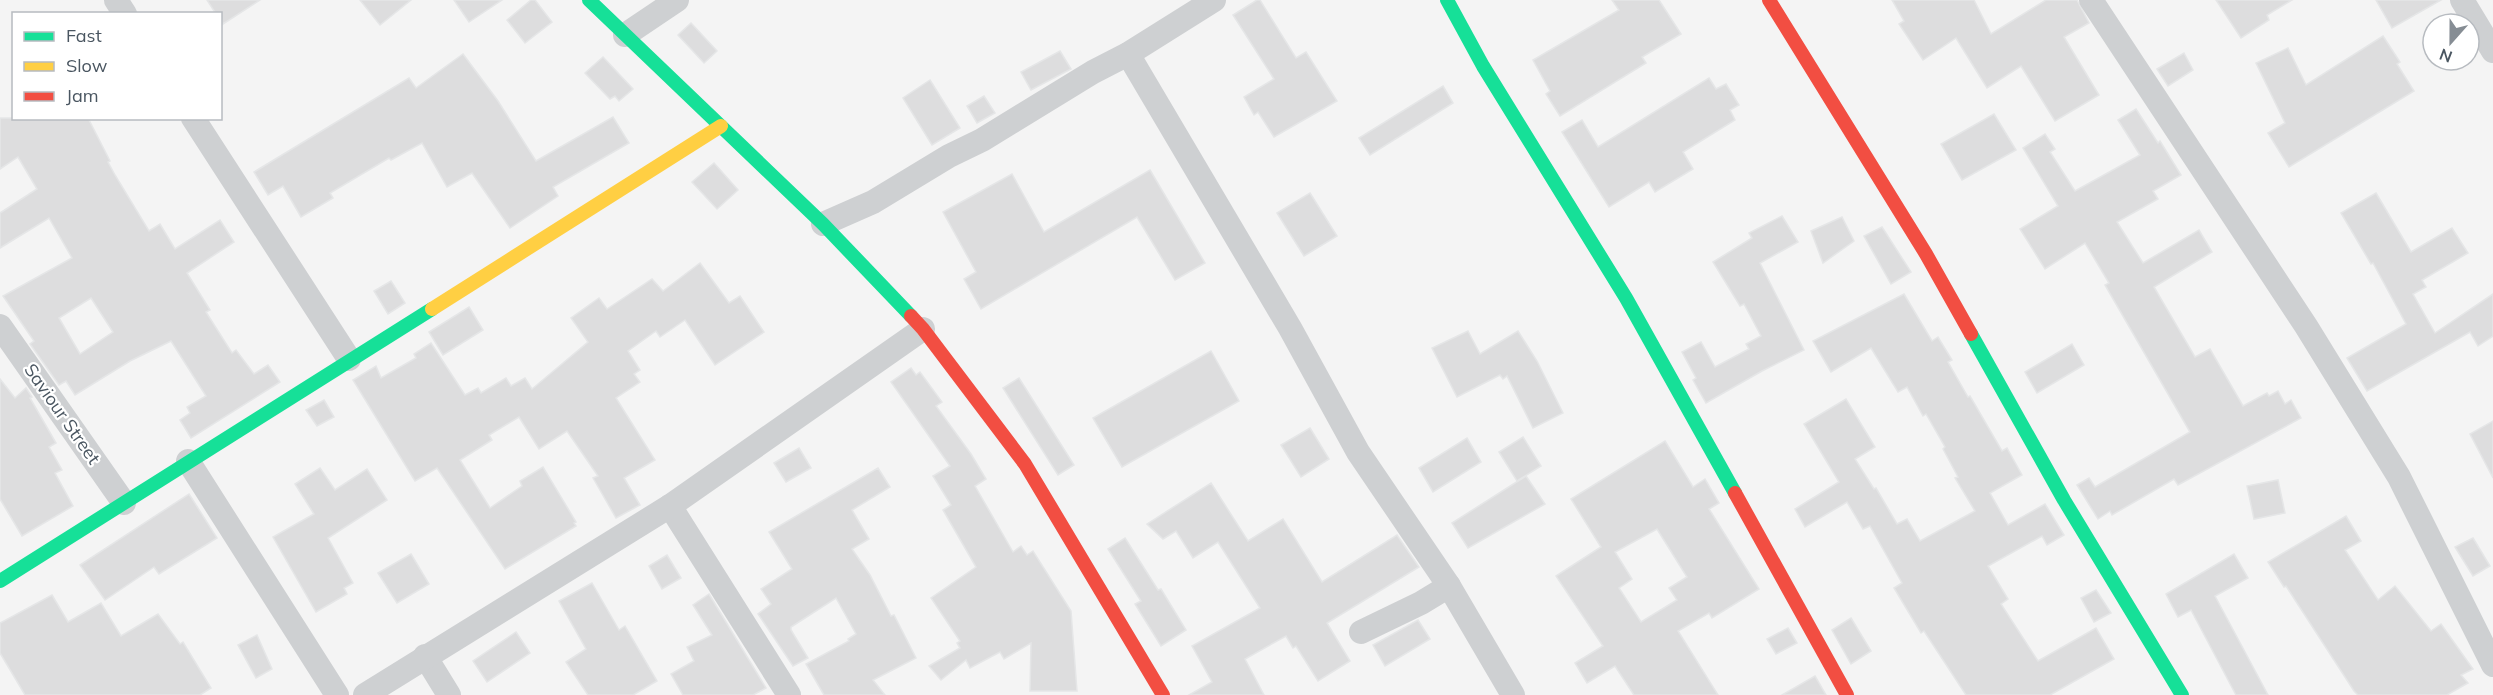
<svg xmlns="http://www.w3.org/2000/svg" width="2493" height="695" font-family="Mulish,sans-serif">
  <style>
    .building { fill: #ddddde; stroke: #e5e6e7; stroke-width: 1.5; fill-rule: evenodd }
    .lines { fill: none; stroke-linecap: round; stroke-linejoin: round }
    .street { stroke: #ced0d2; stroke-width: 24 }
    .fast { stroke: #16e098; stroke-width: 14 }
    .slow { stroke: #ffcf43; stroke-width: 14 }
    .jam { stroke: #f24e42; stroke-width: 14 }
    .labels { text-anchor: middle; stroke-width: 4.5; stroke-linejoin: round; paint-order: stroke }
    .street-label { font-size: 18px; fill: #4a5661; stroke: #fff }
  </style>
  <rect width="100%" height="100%" fill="#f4f4f4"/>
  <g class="building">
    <polygon points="207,0 260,0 223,24 220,14 216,14"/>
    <polygon points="360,0 411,0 380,25"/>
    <polygon points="454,0 502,0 469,22"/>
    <polygon points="531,0 535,0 552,22 525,43 507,20"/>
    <polygon points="1257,0 1260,0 1296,58 1306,52 1337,101 1274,137 1258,112 1254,115 1244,97 1274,79 1233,15"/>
    <polygon points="1612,0 1659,0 1681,34 1642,57 1646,63 1560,116 1546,94 1550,91 1533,60 1619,10"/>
    <polygon points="1892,0 1974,0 1991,34 2046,0 2077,0 2089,23 2064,37 2099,95 2055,121 2021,66 1987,88 1956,38 1923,60 1899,24 1904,21"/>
    <polygon points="2216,0 2292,0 2267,15 2269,20 2241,38"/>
    <polygon points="2376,0 2441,0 2392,28"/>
    <polygon points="691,23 717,51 704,63 678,35"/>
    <polygon points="2383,36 2400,62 2397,64 2414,91 2289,167 2268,133 2285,123 2256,63 2288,48 2306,85"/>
    <polygon points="1060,51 1071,69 1031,90 1021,72"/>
    <polygon points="2184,53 2193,70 2168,86 2157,69"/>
    <polygon points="463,54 498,101 536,161 613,117 629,143 553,187 558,196 510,228 472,173 447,187 422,143 391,160 389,158 330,193 333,198 301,217 283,186 268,195 254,172 409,78 416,88"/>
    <polygon points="603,57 633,89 619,101 615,96 610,99 585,73"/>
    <polygon points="1709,78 1716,89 1726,84 1739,105 1730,110 1735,120 1683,152 1693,169 1655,192 1649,182 1609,207 1562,132 1582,120 1598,147"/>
    <polygon points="930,80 960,128 932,145 903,98"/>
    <polygon points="1443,86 1453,103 1370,155 1359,138"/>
    <polygon points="984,96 995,113 977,123 967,106"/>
    <polygon points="2136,109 2158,143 2160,141 2181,175 2153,191 2158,199 2117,222 2143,263 2199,230 2212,252 2154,287 2195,357 2210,349 2243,406 2267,393 2269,396 2278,391 2285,404 2291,400 2301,418 2178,485 2174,479 2112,515 2110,511 2098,519 2077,485 2089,478 2095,487 2190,432 2105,285 2109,283 2085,243 2045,269 2020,229 2058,206 2023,148 2045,134 2055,149 2050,152 2075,191 2140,155 2118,120"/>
    <polygon points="1994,114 2016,150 1962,180 1941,144"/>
    <path d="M0 118H88L110 161 108 162 115 175 149 231 160 224 175 249 220 220 234 242 187 273 210 310 206 312 232 353 236 350 254 374 268 365 280 382 191 438 180 420 190 413 187 407 206 396 171 341 130 361 75 395 66 381 59 385 30 344 34 341 3 296 72 258 49 218 0 248V213L37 189 18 157 0 169ZM91 298 113 332 80 354 59 318Z"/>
    <polygon points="714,163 738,190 717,209 692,182"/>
    <polygon points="1150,170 1205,263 1175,280 1137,217 981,309 964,279 976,272 943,212 1012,174 1044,232"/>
    <polygon points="1310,193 1337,236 1304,256 1277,213"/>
    <polygon points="2376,193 2411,252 2452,228 2468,253 2422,280 2426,287 2413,294 2435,333 2493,294 2493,336 2478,346 2470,332 2367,391 2347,358 2406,324 2373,263 2371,264 2341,213"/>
    <polygon points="1782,216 1798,242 1760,263 1804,350 1762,371 1706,403 1693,380 1696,378 1682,352 1701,342 1715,367 1749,349 1746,344 1761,336 1744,304 1740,306 1713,262 1752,238 1749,233"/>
    <polygon points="1842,217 1854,241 1823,263 1811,231"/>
    <polygon points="1882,227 1911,272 1891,284 1864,236"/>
    <polygon points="700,263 729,303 740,296 764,332 715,365 685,320 660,337 656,331 628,351 640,370 634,374 640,382 616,398 655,460 624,478 640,505 616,518 593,478 598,476 567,431 539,449 519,417 489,435 492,440 460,460 490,508 522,486 520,481 543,467 576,522 574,523 576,526 505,569 437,468 415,481 353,380 376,366 381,378 416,358 414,354 431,343 465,395 478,388 481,393 506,378 511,386 525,378 532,389 588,342 571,318 599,298 607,309 652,279 663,291"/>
    <polygon points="391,281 405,303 388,314 374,291"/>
    <polygon points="1904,294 1932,341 1938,337 1952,360 1948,362 1968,397 1970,396 2002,451 2007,448 2022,475 1990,493 2008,525 2045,504 2064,535 2047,545 2042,536 1988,566 2008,599 2001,604 2038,661 2096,628 2114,659 2050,695 1966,695 1924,631 1921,633 1894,588 1902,583 1870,526 1863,529 1847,502 1805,527 1795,509 1839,482 1804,424 1846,399 1875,447 1855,459 1874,489 1876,488 1897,524 1907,519 1920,541 1975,511 1955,478 1958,477 1943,449 1945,447 1926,414 1923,416 1907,387 1898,392 1871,348 1831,372 1813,341"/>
    <polygon points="469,307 483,330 443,355 429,332"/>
    <polygon points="1468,331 1480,354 1518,331 1537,361 1563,413 1533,428 1507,376 1503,379 1500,375 1457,397 1432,348"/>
    <polygon points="2072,344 2084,365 2037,393 2025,372"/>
    <polygon points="1211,351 1239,401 1122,467 1093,418"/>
    <polygon points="911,368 916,375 920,372 942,402 936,406 971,454 986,479 975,486 1013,552 1021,546 1027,555 1033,551 1071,611 1077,691 1030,691 1031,643 1004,659 1000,652 970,668 966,660 941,680 929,666 960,648 957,643 960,641 931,598 976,567 943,510 951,505 933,476 950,466 891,382"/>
    <polygon points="1019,378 1074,465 1058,475 1003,388"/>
    <polygon points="0,379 15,398 26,388 32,397 30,398 56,443 49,447 62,470 55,473 73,506 22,536 0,499"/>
    <polygon points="324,400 334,417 317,426 306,410"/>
    <polygon points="2493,421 2493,478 2470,434"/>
    <polygon points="1310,428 1329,459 1301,477 1281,445"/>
    <polygon points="1523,437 1541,466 1517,481 1499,452"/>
    <polygon points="1467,438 1481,462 1433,492 1419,468"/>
    <path d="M1665 441 1693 487 1705 479 1719 503 1709 509 1759 589 1712 618 1709 613 1678 631 1718 695H1634L1615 666 1587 683 1575 663 1603 646 1556 576 1601 547 1571 499ZM1657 529 1687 577 1669 588 1677 600 1641 622 1619 588 1632 579 1615 552Z"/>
    <polygon points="799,448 811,468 786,482 774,463"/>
    <polygon points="320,468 335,490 367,469 387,500 328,538 353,583 344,588 347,594 316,612 273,537 314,514 295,484"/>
    <polygon points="878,468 890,487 852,510 869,539 852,549 870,575 891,616 894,615 916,658 873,680 885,695 824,695 806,664 849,641 848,639 856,634 836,598 791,627 791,630 808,658 793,666 758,614 771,604 761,589 792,569 769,532"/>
    <polygon points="1526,476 1545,504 1468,548 1452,523"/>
    <polygon points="2278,480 2285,513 2254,519 2247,486"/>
    <polygon points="1211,483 1248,541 1283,519 1322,582 1397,535 1419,567 1327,623 1350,661 1318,681 1296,646 1293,648 1286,636 1245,659 1264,695 1189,695 1212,682 1192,646 1260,608 1218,542 1193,558 1176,531 1163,539 1147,524"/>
    <polygon points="189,494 217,538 159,574 154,567 105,600 80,565"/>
    <polygon points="2346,516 2361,541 2345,550 2378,600 2395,586 2431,631 2441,624 2473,669 2461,675 2468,683 2447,695 2358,695 2354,691 2286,586 2284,587 2268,562"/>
    <polygon points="1125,538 1158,590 1161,589 1186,630 1161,646 1135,604 1141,601 1108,549"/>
    <polygon points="2473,538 2490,566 2473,576 2455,547"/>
    <polygon points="411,554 429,584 397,603 378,573"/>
    <polygon points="2234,554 2248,578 2215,596 2268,695 2236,695 2191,610 2178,617 2166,594"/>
    <polygon points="667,555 681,578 662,589 649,566"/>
    <polygon points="592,583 619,630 625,626 657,681 633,695 588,695 566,662 586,649 559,601"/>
    <polygon points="2096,590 2111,613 2094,622 2081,598"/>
    <polygon points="709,594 766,688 753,695 683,695 671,674 694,661 687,647 712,635 693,605"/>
    <polygon points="52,595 68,622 101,603 121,636 158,614 180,644 183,642 211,688 200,695 25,695 0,653 0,623"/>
    <polygon points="1851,618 1871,651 1851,664 1832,630"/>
    <polygon points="1418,620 1430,639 1385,666 1373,645"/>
    <polygon points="1788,628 1797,643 1776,654 1767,639"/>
    <polygon points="516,632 530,653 487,682 473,661"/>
    <polygon points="257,635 272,669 256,678 238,645"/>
    <polygon points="1815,676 1826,695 1782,695"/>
  </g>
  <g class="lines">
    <g class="street">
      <polyline points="116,0 125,14"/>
      <polyline points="2091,0 2306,326 2399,477 2493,665"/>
      <polyline points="2462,0 2493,51"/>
      <polyline points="625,35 677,0"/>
      <polyline points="1128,54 1290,328 1358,452 1449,586"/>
      <polyline points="193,118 349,359"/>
      <polyline points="823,224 873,202 949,156 982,140 1093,72 1128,54 1214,0"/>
      <polyline points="0,326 124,503"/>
      <polyline points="188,461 337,695"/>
      <polyline points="670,506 789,695"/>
      <polyline points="1361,632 1421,603 1449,586 1513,695"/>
      <polyline points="425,656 449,695"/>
      <polyline points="365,695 670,506 923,329"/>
    </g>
    <g class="fast">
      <polyline points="589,0 823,224 911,316"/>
      <polyline points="1447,0 1483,66 1626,298 1735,493"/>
      <polyline points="1971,334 2064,500 2182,695"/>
      <polyline points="0,581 432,309"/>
    </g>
    <polyline class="slow" points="432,309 721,126"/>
    <g class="jam">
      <polyline points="1769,0 1926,254 1971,334"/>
      <polyline points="911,316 923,329 1025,464 1163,695"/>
      <polyline points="1735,493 1847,695"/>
    </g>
  </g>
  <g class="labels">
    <g class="street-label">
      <text transform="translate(62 414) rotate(55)" y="6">Saviour Street</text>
    </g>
  </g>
  <rect x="12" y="12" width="210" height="108" fill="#ffffff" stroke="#b7bbc0" stroke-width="1.5"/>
  <rect x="24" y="32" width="30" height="9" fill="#16e098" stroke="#b7bbc0" stroke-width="1.5"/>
  <text x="66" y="42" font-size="18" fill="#4a5661">Fast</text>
  <rect x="24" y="62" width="30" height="9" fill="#ffcf43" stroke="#b7bbc0" stroke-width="1.5"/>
  <text x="66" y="72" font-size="18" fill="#4a5661">Slow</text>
  <rect x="24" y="92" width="30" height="9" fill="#f24e42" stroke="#b7bbc0" stroke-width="1.5"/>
  <text x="66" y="102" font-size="18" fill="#4a5661">Jam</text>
  <g transform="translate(2451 42) rotate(201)"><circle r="28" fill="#ffffff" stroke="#b7bbc0" stroke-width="1.5"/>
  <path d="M0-4.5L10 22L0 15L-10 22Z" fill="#868d94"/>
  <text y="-9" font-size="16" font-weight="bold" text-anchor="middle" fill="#4a5661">N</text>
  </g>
</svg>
